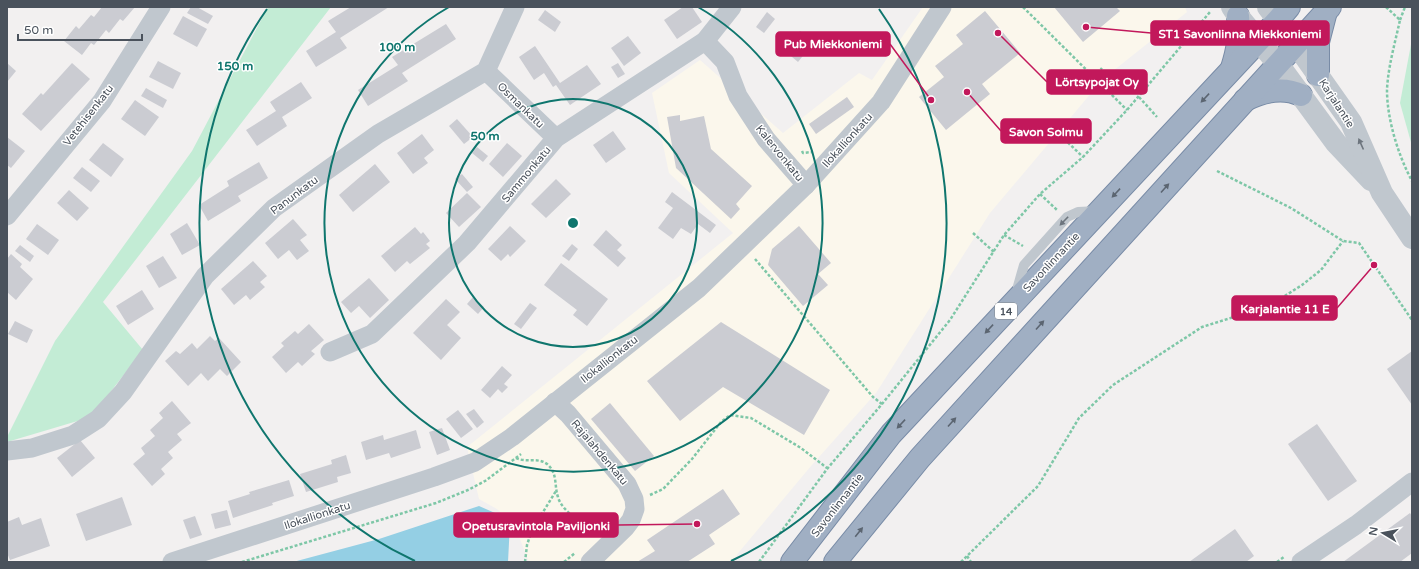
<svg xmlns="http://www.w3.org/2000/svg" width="1419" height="569" font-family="'Varela Round',sans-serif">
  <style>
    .commercial { fill: #fbf7ec }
    .green { fill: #c3ecd5 }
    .water { fill: #94cfe4 }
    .building { fill: #cbccd2 }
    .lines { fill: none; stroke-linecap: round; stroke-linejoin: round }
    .trunk-casing { stroke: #788ba6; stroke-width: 24 }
    .path { stroke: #7ec7a7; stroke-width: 2.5; stroke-dasharray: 3 2; stroke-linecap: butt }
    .service { stroke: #c0c7ce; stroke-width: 10 }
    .minor { stroke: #c0c7ce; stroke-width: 19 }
    .tertiary { stroke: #c0c7ce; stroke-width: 22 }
    .trunk { stroke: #a0afc3; stroke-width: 22 }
    .oneway { fill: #5b6571 }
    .oneway2 { fill: #6d757e }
    .ring { fill: none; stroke: #0f766e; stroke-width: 2 }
    .labels { text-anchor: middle; stroke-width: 3; stroke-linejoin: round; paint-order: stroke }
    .shield { fill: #fff; stroke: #80868d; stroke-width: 1 }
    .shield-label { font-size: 10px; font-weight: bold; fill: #4a525c }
    .street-label { font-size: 11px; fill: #4a525c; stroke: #fff }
    .centre { fill: #0f766e; stroke: #fff; stroke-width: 2 }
    .ring-label { font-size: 12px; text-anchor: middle; font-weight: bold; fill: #0f766e; stroke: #fff; stroke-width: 3; stroke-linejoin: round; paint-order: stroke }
    .leader { fill: none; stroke: #c2185b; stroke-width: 1.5 }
    .callout-dot { fill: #c2185b; stroke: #fff; stroke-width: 1.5 }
    .callout { fill: #c2185b; stroke: #c2185b; stroke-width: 1.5 }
    .callout-label { font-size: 12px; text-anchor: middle; font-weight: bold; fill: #fff }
  </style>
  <rect width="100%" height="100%" fill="#f2f0f0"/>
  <polygon class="commercial" points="923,7 1185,7 1187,12 1103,79 990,213 876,393 811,466 739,552 732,562 529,562 514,524 497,509 479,499 467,447 733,233 669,173 652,93 700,60 783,133 859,73 872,80"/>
  <g class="green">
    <polygon points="268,7 331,7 103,302 143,350 91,417 7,442 7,437 55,341 192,151"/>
    <polygon points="1412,39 1412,146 1400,103"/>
  </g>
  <polygon class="water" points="479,506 495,513 510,523 508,562 293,562 379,539"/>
  <g class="building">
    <polygon points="102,7 135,7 123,21 120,19 109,33 106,30 94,45 91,43 82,55 64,41 76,26 79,29 91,15 94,17"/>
    <polygon points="191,7 197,7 213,16 208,24 187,13"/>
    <polygon points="351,7 389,7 340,38 347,48 316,67 306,51 336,32 328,21"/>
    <polygon points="683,7 692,7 702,22 677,39 664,20"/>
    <polygon points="1054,7 1116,7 1120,11 1083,42"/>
    <polygon points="545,10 561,22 555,32 538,20"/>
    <polygon points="985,11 1020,53 982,84 990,94 946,130 919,97 944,77 935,66 963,44 956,35"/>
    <polygon points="767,12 775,19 764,33 756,27"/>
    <polygon points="183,16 207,29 197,47 173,34"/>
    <polygon points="446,24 456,39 402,73 408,81 368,106 358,90 398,65 392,57"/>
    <polygon points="800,31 814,42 798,62 785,51"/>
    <polygon points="628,36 641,53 624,66 611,48"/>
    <polygon points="535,46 560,83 587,65 601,84 570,105 556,85 553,87 544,73 534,80 519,57"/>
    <polygon points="158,61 181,73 173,89 149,77"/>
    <polygon points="7,63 16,71 7,82"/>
    <polygon points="72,63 90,79 41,131 22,114 41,93 43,95"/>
    <polygon points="618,63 625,74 618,78 611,67"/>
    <polygon points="301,82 312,98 282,117 287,126 257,146 246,130 276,111 270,102"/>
    <polygon points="146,88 167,100 163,108 141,96"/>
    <polygon points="847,97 854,107 816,134 809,124"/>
    <polygon points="135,100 159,117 145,136 121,119"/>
    <polygon points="680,115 680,121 704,116 711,149 752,186 736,204 740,209 731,219 676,168 667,117"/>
    <polygon points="457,119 473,137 464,144 449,126"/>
    <polygon points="613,131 626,149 606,163 593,145"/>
    <polygon points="422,134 434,150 424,158 428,163 413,174 397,153"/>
    <polygon points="7,137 25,151 11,168 7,165"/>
    <polygon points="103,143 124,159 111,177 89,160"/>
    <polygon points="507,143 522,156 503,177 489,164"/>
    <polygon points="477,147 488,156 483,162 472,153"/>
    <polygon points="259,162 268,178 238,196 241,201 208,221 199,205 229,186 227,181"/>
    <polygon points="375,164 390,182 353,212 339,195"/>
    <polygon points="82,167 100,181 91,192 73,178"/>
    <polygon points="462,174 473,187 467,192 455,179"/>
    <polygon points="556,179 571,194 546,218 531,204"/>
    <polygon points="69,190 89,208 77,221 57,203"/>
    <polygon points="672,192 716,225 710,233 698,224 691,234 681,228 673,239 658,228 673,208 665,202"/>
    <polygon points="467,193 481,207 459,227 446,213"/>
    <polygon points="293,219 307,235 300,240 309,251 297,260 289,250 278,259 265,243"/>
    <polygon points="187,223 200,245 182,255 170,234"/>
    <polygon points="37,224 59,240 48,255 26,239"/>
    <polygon points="510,226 526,241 510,257 508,254 501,261 488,249"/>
    <polygon points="799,226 831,263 818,274 828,285 803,306 768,265 772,249"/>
    <polygon points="415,227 421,234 423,232 430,241 426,244 430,248 410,264 407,261 395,272 381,256"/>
    <polygon points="606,230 622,245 617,250 626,258 618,267 593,245"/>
    <polygon points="572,244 578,249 569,261 562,256"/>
    <polygon points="20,245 34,256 30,262 15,251"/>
    <polygon points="11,254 22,264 20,267 33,279 16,300 7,292 7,259"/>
    <polygon points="163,256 177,278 159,288 146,266"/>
    <polygon points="253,261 267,276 260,282 265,287 250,300 246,295 234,305 221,289"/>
    <polygon points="561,263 608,299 587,326 573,315 577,310 544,285"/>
    <polygon points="369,278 389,300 370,318 359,306 351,313 341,302"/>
    <polygon points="142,290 154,309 128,325 116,306"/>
    <polygon points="473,297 484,307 478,314 467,304"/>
    <polygon points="446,299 460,312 447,325 461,338 441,360 413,333"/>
    <polygon points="530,303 537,308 521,329 514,324"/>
    <polygon points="15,321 33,330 27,343 8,334"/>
    <polygon points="721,322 830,390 804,435 723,387 680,421 647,381"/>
    <polygon points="309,324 324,340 311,351 315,354 302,366 298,362 286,373 272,357 284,346 281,343 295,331 298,334"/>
    <polygon points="210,336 215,341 219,338 241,362 227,376 220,369 208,381 201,373 188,386 165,361 176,351 180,354 192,343 197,349"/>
    <polygon points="1412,351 1412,405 1387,369"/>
    <polygon points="502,366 512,375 504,384 508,387 502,393 498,389 490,398 481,390"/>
    <polygon points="172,401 191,423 177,434 182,440 168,452 173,458 161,469 165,474 152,486 133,464 145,454 141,448 155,436 150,430 163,418 159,413"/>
    <polygon points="610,403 654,456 635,471 591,419"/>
    <polygon points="474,409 484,422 477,428 466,414"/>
    <polygon points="458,410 473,429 461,438 446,419"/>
    <polygon points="1317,424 1357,481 1328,501 1288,444"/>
    <polygon points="442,428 450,450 437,455 429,432"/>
    <polygon points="416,430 421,448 391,458 389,453 366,460 361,442 383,435 384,440"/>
    <polygon points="80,440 95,458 72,477 57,458"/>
    <polygon points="346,455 351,473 337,477 338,482 306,492 300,474 332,464 331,460"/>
    <polygon points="289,480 294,496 272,503 273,505 233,518 228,501 250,494 249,492"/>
    <polygon points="723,489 740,514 709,535 715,544 687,562 637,562 655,551 647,540"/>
    <polygon points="122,497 132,525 86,541 76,514"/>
    <polygon points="227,510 231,525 215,529 211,514"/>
    <polygon points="1410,513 1412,516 1412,553 1400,562 1343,562"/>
    <polygon points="195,516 202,535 190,539 183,520"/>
    <polygon points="19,517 22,525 41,518 50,546 10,560 7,553 7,522"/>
    <polygon points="1235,529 1254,556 1246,562 1189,562"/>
  </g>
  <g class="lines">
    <g class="trunk-casing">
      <g id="trunk">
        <path d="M1232 68C1238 49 1240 36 1238 16"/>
        <polyline points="1318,75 1318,42 1325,15"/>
        <path d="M1245 100C1263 91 1282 86 1301 95"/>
        <polyline points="792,562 891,434 1278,20 1289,7"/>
        <polyline points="835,562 920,458 1330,7"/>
      </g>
    </g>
    <g class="path">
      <polyline points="1023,7 1127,110"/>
      <path d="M1386 7 1400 20C1395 43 1388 67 1387 90 1387 119 1398 155 1412 181"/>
      <polyline points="1400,20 1405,7"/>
      <polyline points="1094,77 1102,68"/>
      <polyline points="1139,97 1157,117"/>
      <polyline points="1057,132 1083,157"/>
      <polyline points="802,151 803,153 812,152"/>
      <polyline points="1217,171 1291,208 1343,241 1359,243 1412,320"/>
      <polyline points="1040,194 1057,210"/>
      <polyline points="973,233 994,252"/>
      <polyline points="1004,235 1023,246"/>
      <polyline points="755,259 873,397 882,404"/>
      <path d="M516 458C526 463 538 457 547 464 558 473 554 486 558 497 560 505 567 511 573 517"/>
      <polyline points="650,495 663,489 692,459 721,422 730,415 751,418 801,448 827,468"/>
      <polyline points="967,556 971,562"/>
      <polyline points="242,562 436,503 468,490 485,481 521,454"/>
      <polyline points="525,562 527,545 532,530 556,491"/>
      <polyline points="564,562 575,553"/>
      <polyline points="759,562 827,469 882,404 950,320 1004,235 1040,194 1083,157 1127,110 1210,12"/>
      <polyline points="961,562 1038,486 1079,418 1113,385 1202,327 1269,306 1302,285 1321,270 1343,241"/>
      <polyline points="1277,562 1284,557"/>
    </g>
    <polyline class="service" points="1018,294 1018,286 1024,265 1067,217 1078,212 1098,211"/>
    <g class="minor">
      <polyline points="705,41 725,62 738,96 766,139 806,185"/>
      <polyline points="486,71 556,138"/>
      <polyline points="7,216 102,101 161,7"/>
      <polyline points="330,352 372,334 467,243 556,138 705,41 732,7"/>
      <polyline points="555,402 568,414 627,484 634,499 635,509 631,520 625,528 590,562"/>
      <polyline points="7,451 32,448 73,435 98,419 123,392 205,276 274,208 378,134 486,71 515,7"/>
      <polyline points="172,562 434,477 475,462 512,437 699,288 806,185 881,102 942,7"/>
      <polyline points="1301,562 1356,525 1412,482"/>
    </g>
    <g class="tertiary">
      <polyline points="1232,7 1238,16 1278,64 1336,143 1371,180"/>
      <polyline points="1268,7 1296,44 1351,122 1382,193 1412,238"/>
    </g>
    <use href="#trunk" class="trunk"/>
  </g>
  <defs><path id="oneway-solid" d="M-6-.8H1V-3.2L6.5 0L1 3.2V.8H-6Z"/></defs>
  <g class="oneway">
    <use href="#oneway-solid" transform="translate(1205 98) rotate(133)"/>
    <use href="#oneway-solid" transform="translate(1165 188) rotate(-48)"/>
    <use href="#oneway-solid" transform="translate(1116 193) rotate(133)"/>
    <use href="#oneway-solid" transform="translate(1040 325) rotate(-48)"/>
    <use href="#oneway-solid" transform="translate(989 329) rotate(133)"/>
    <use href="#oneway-solid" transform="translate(952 422) rotate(-48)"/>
    <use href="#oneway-solid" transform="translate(901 424) rotate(133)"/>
    <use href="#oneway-solid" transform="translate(859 532) rotate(-51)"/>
  </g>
  <g class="oneway2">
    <use href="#oneway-solid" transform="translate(1361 144) rotate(-114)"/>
    <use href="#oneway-solid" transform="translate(1064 221) rotate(134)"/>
  </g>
  <g class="ring">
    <circle cx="573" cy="223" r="124"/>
    <path d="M698 7A249 249 0 1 1 449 7"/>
    <path d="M415 561A373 373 0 0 1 267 9M879 9A373 373 0 0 1 731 561"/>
  </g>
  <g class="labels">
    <rect class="shield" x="995" y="303" width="22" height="16" rx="3"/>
    <g class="shield-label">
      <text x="1006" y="315">14</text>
    </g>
    <g class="street-label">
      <text transform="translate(1337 103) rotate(57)" y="4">Karjalantie</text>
      <text transform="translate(521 105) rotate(44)" y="4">Osmankatu</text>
      <text transform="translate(88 115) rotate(-52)" y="4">Vetehisenkatu</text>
      <text transform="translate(847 140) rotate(-48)" y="4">Ilokallionkatu</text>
      <text transform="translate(780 153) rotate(51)" y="4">Kalervonkatu</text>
      <text transform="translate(526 174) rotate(-50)" y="4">Sammonkatu</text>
      <text transform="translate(294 195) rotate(-37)" y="4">Panunkatu</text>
      <text transform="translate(1051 262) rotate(-47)" y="4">Savonlinnantie</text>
      <text transform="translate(609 359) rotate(-38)" y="4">Ilokallionkatu</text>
      <text transform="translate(600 452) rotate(50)" y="4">Rajalahdenkatu</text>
      <text transform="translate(837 505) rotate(-52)" y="4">Savonlinnantie</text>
      <text transform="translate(317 515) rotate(-18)" y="4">Ilokallionkatu</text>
    </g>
  </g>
  <circle cx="573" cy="223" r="6" class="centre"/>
  <g class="ring-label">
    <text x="397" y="51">100 m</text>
    <text x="235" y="70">150 m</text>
    <text x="485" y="140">50 m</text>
  </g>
  <path class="leader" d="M1086 27L1151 33M931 100L890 44M998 33L1047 82M967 92L1001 131M1374 265L1337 308M697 524L618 525"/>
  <g class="callout-dot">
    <circle cx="1086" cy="27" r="4"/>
    <circle cx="931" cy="100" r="4"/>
    <circle cx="998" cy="33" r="4"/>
    <circle cx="967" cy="92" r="4"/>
    <circle cx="1374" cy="265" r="4"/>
    <circle cx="697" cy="524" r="4"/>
  </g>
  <g class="callout">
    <rect x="1151" y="21" width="178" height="24" rx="4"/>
    <rect x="776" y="32" width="114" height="24" rx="4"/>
    <rect x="1047" y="70" width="100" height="24" rx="4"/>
    <rect x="1001" y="119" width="90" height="24" rx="4"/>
    <rect x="1232" y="296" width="105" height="24" rx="4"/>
    <rect x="454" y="513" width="164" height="24" rx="4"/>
  </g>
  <g class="callout-label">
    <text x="1240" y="38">ST1 Savonlinna Miekkoniemi</text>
    <text x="833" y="48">Pub Miekkoniemi</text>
    <text x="1097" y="86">Lörtsypojat Oy</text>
    <text x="1046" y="136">Savon Solmu</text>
    <text x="1285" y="313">Karjalantie 11 E</text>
    <text x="536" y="530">Opetusravintola Paviljonki</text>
  </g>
  <rect width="1419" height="569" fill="none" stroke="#4a525c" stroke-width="16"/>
  <g transform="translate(1383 533) rotate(280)" stroke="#ffffff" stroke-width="3" paint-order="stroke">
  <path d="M0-3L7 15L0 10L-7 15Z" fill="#4a525c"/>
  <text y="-6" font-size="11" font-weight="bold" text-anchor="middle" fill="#4a525c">N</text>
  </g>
  <path d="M18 34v6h124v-6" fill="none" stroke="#4a525c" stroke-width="2"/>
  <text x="24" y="34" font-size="12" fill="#4a525c" stroke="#ffffff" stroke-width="3" paint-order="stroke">50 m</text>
</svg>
